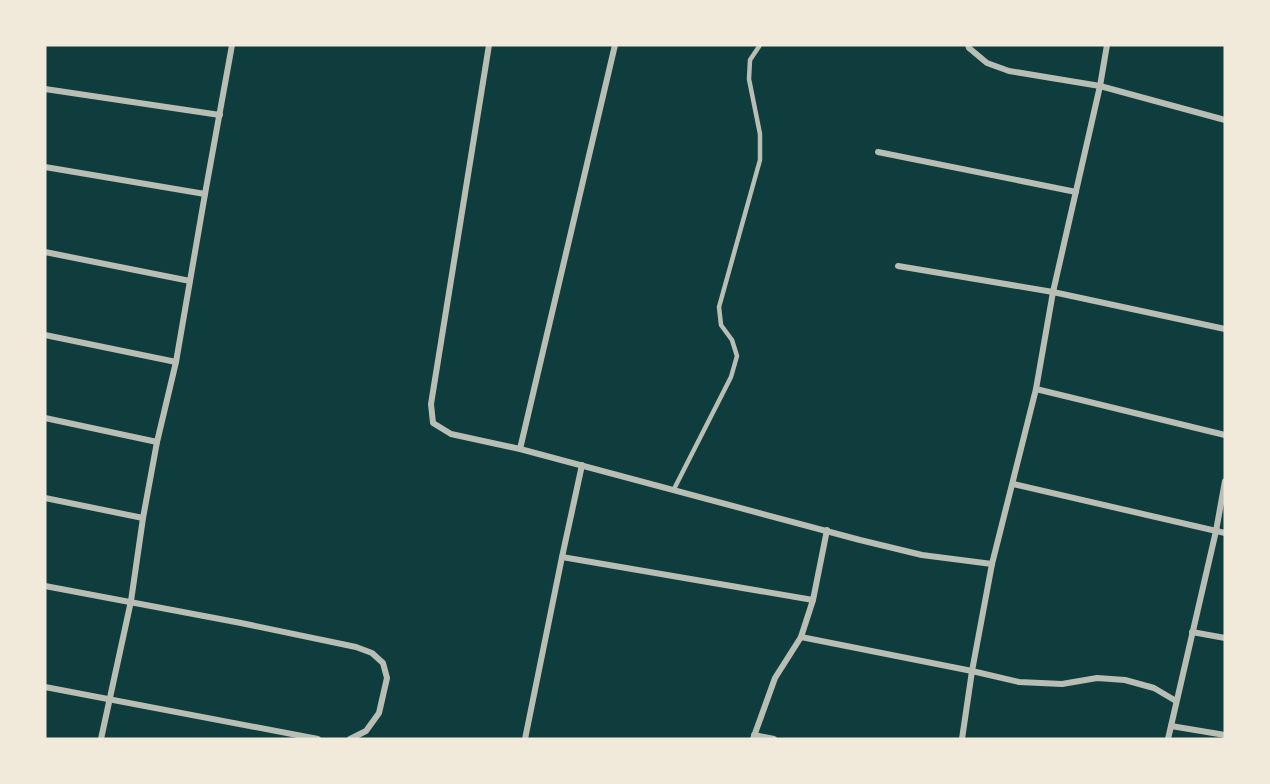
<svg xmlns="http://www.w3.org/2000/svg" width="1270" height="784" font-family="Helvetica,sans-serif">
  <style>
    .lines { fill: none; stroke-linecap: round; stroke-linejoin: round }
    .service { stroke: #b8beb3; stroke-width: 4.5 }
    .minor { stroke: #b8beb3; stroke-width: 6 }
  </style>
  <rect width="100%" height="100%" fill="#0f3d3e"/>
  <g class="lines">
    <polyline class="service" points="674,489 731,377 737,356 732,340 721,325 719,307 760,160 760,134 749,79 750,60 760,45"/>
    <g class="minor">
      <polyline points="489,45 431,404 433,423 451,434 520,449 860,540 922,555 992,564"/>
      <polyline points="968,45 969,48 987,63 1009,71 1100,86 1225,120"/>
      <polyline points="45,89 220,115"/>
      <polyline points="878,152 1076,192"/>
      <polyline points="45,167 205,194"/>
      <polyline points="45,252 190,281"/>
      <polyline points="898,266 1053,292 1225,329"/>
      <polyline points="45,335 176,362"/>
      <polyline points="1036,389 1225,435"/>
      <polyline points="45,418 157,442"/>
      <polyline points="520,449 615,45"/>
      <polyline points="1013,484 1225,533"/>
      <polyline points="45,498 143,518"/>
      <polyline points="562,557 813,600"/>
      <polyline points="45,586 241,623 356,647 372,653 383,663 387,678 379,713 366,731 350,739"/>
      <polyline points="1192,632 1225,638"/>
      <polyline points="801,637 972,671 1019,682 1062,684 1097,678 1125,680 1154,688 1176,701"/>
      <polyline points="45,687 318,739"/>
      <polyline points="1171,726 1225,735"/>
      <polyline points="754,735 774,739"/>
      <polyline points="101,739 131,601 143,518 157,442 176,362 205,194 232,45"/>
      <polyline points="525,739 562,557 582,465"/>
      <polyline points="753,739 775,678 801,637 813,600 827,530"/>
      <polyline points="962,739 972,671 992,564 1036,389 1053,292 1100,86 1107,45"/>
      <polyline points="1168,739 1216,531 1225,481"/>
    </g>
  </g>
  <rect width="1270" height="784" fill="none" stroke="#f1e9da" stroke-width="93"/>
</svg>
